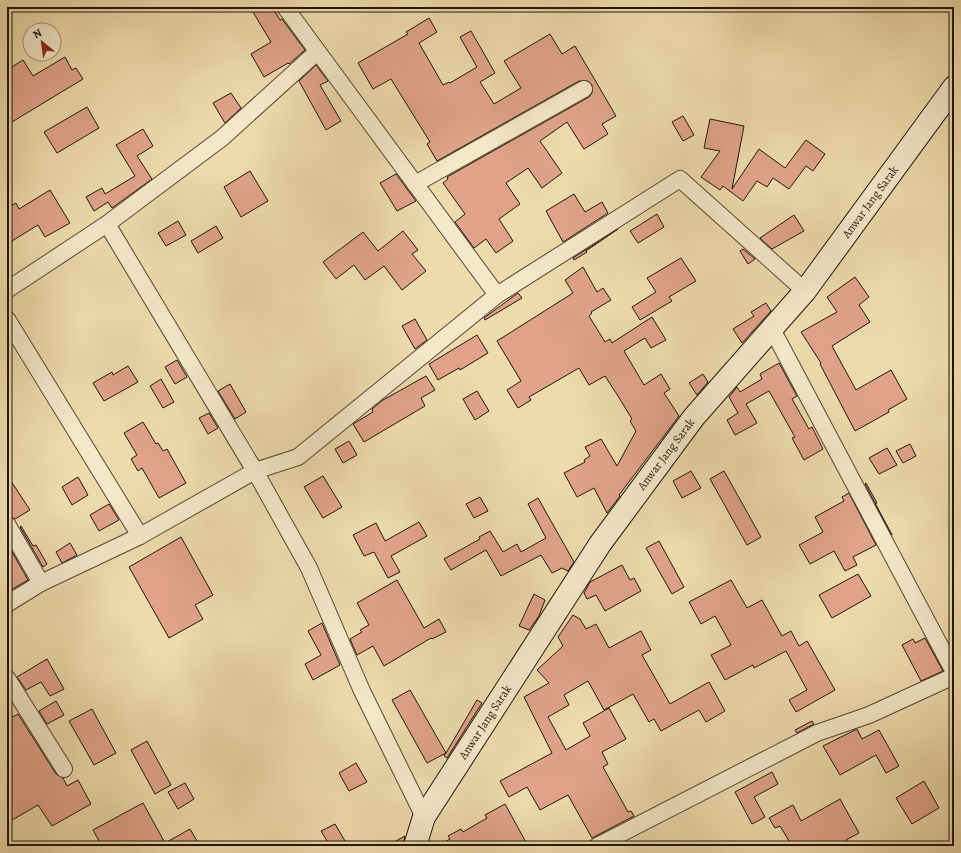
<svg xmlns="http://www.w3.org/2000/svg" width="961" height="853" font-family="Alegreya,serif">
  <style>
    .building { fill: #e0a38a; stroke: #1f150c }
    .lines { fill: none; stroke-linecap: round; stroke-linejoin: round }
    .street-casing { stroke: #534634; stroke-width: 18 }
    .secondary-casing { stroke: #1f150c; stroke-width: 24 }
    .street { stroke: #f4e8c9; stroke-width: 16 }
    .secondary { stroke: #f4e8c9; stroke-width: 22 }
    .labels { text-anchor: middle; stroke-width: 4; stroke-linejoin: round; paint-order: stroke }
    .street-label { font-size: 12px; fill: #1f150c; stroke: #f4e8c9 }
  </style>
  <rect width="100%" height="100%" fill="#eedbac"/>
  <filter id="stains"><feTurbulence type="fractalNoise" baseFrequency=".005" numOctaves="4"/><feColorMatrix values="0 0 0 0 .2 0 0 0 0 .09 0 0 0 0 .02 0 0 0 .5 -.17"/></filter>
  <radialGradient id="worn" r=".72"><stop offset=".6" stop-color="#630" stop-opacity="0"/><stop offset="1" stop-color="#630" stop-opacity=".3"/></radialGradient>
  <g class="building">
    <polygon points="250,7 272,7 280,20 282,19 305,50 289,64 288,63 264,77 251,54 271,42"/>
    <polygon points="429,18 437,32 419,43 443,85 449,82 450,83 477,67 460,37 471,31 495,73 480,82 494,104 521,88 504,61 550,34 562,54 575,46 616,116 602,124 608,134 584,149 567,122 540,141 562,173 542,188 528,168 506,183 520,204 499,219 513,241 496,253 486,239 474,248 455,222 465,214 443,183 448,179 447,177 589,97 592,93 592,85 588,81 579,81 437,161 427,144 430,142 391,79 373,89 358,63 408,34 406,32"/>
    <polygon points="65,57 72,70 76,68 83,79 7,125 7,70 23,60 33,76"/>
    <polygon points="316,65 328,81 320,85 341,121 326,130 299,81"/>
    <polygon points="231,93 241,108 225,123 213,103"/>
    <polygon points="87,107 99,128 57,153 44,132"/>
    <polygon points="683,116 694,135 683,141 672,122"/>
    <polygon points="710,119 744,126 732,189 759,149 785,168 806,140 825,154 813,171 806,166 789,189 773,178 767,187 757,181 743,201 723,186 720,190 701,177 720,151 704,148"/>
    <polygon points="143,129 153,146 137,156 152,179 112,208 108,202 94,211 86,197 102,188 105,194 135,176 116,145"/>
    <polygon points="250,171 268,201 241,217 224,187"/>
    <polygon points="396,174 416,201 397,211 380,183"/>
    <polygon points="50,190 70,223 45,237 38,225 7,244 7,208 16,203 19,209"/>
    <polygon points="574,194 585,212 602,202 608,213 563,242 546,211"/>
    <polygon points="657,214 664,227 638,243 630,231"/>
    <polygon points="794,215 804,231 772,249 760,238"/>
    <polygon points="178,221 186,235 166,246 158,233"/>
    <polygon points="216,226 223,238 198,253 191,241"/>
    <polygon points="618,229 586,251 587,252 574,260 573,258"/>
    <polygon points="403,231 418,250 412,254 426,271 402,290 384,266 365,280 354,265 336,279 323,262 363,232 378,251"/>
    <polygon points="743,249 755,259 748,264 740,251"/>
    <polygon points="681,258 696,281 669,297 672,301 640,320 632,307 656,292 647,278"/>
    <polygon points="583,267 597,292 603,288 611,300 591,312 592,313 589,316 605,342 610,339 612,343 652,317 666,340 651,348 645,338 624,351 644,385 661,374 670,389 664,393 679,416 619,495 620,496 607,513 594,488 577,497 564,473 585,462 584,460 590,456 585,447 601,439 617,466 636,431 630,421 632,419 618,396 605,376 589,385 579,368 529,397 531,400 518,408 507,390 521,381 497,341 573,293 565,280"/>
    <polygon points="855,277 869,297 859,305 870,322 832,346 856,390 891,370 907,399 888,410 889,412 855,431 820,364 821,363 801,332 837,312 827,297"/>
    <polygon points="518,293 522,298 485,320 484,318"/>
    <polygon points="766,303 771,311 742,343 733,329 754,316 751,312"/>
    <polygon points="415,319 427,340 415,349 402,326"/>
    <polygon points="477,335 488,353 460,370 459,368 438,380 429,364"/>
    <polygon points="177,360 187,377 175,384 165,367"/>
    <polygon points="779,363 797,396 792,399 809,429 812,427 823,449 804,460 792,438 795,437 769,391 746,404 757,423 735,435 727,420 738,413 729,397 737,387 740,392 762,379 760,374"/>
    <polygon points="128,366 138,382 104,401 93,383 112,372 113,375"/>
    <polygon points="703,374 708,382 697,395 689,383"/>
    <polygon points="426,376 435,390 421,398 425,406 364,442 353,424 373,412 372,409 383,400"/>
    <polygon points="161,379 174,402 163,408 150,386"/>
    <polygon points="230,384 246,412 235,419 218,391"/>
    <polygon points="477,391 489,411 475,420 463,399"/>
    <polygon points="209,413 218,428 208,434 199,418"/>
    <polygon points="143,422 156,444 158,443 163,451 167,449 186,483 159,498 142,468 138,471 131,459 137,455 124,433"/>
    <polygon points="349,441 357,455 343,463 335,449"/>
    <polygon points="910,444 916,456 903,463 896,451"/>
    <polygon points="887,448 897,465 879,474 869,458"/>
    <polygon points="691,471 701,488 682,498 673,481"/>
    <polygon points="724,471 761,537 747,545 710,479"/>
    <polygon points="7,475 30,510 15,519 7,515"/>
    <polygon points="323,476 342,507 323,518 304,487"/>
    <polygon points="78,477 88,495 72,505 62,487"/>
    <polygon points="866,483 877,503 875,504 892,535 865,484"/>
    <polygon points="849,493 876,545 853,557 857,565 845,571 834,551 810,564 799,545 823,532 815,517 844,501 842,497"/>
    <polygon points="480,497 488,511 474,518 466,504"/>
    <polygon points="538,498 574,562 568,571 562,568 552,573 541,555 501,576 486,550 451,570 444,559 480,539 479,537 490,531 503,552 517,544 521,552 546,538 528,504"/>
    <polygon points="109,504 119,520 99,531 90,515"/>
    <polygon points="419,522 427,536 391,556 400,572 388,578 374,552 364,556 353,535 376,523 385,541"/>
    <polygon points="21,526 33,546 36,545 47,564 43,567 20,527"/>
    <polygon points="181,537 213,595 195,605 203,619 169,638 129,567"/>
    <polygon points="659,541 684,587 672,594 646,548"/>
    <polygon points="7,543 28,580 7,592"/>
    <polygon points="70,543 77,555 62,563 56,552"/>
    <polygon points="622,565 630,580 634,578 641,591 605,611 596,595 587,599 584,593 590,582"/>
    <polygon points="858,574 871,596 832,618 819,595"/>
    <polygon points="397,580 424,628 439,619 446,632 432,639 431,638 384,666 373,646 357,655 350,639 362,632 360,630 369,625 357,603"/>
    <polygon points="731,580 747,608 762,600 782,636 791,631 799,646 807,641 835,690 796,712 789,700 807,690 786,651 754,668 753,665 725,680 711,655 731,645 715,616 701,624 689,602"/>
    <polygon points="534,594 545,600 539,616 529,630 519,626"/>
    <polygon points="573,615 580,619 586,629 596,624 609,648 641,631 651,650 642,655 670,704 709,682 725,711 706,722 699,710 661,731 654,719 649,722 633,694 604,710 588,681 564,695 569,705 548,717 566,750 590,736 583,723 609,708 626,739 602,752 608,764 603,767 628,812 631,811 634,816 592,838 568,795 540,810 527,787 509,797 500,781 552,753 524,697 549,683 537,670 563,646 558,637"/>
    <polygon points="322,623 340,665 313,680 305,664 321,655 308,631"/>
    <polygon points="925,638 943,671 921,681 902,645 913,639 915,643"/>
    <polygon points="47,659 64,689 50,696 41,682 26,690 17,677"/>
    <polygon points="410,690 446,753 477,700 482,703 447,758 444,756 446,753 427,763 392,700"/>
    <polygon points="56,701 64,715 47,724 39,711"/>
    <polygon points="92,709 116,753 94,765 69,721"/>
    <polygon points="18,714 56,774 63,778 67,786 78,780 91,804 52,826 38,805 7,823 7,720"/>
    <polygon points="812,721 814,724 797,733 795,730"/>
    <polygon points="857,729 862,739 879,730 899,766 886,773 876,755 840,775 823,746"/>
    <polygon points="147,741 171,785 155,794 131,750"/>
    <polygon points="356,763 367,782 349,791 339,773"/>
    <polygon points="772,772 778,784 754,797 765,817 752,824 735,792"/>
    <polygon points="924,781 939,808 912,824 896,798"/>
    <polygon points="185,783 194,799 178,809 168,792"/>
    <polygon points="840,799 859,833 846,840 849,846 792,846 780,826 775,828 769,818 793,805 801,821"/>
    <polygon points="143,803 165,843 190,829 200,846 102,846 93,830"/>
    <polygon points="505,804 528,846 505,846 502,841 493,846 438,846 450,839 448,836 461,829 463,832 487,818 485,815"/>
    <polygon points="335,824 348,846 330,846 321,831"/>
    <polygon points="405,836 403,846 387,846"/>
  </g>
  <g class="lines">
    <g class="street-casing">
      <g id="street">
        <polyline points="285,7 497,295"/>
        <polyline points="415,184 584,89"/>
        <polyline points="107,224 255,471 309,568 362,691 424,817"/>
        <polyline points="7,290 107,224 222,138 317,52"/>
        <polyline points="7,319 140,536"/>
        <polyline points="772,329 954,672"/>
        <polyline points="7,524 41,583"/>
        <polyline points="7,604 41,583 140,536 255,471 298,457 497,295 680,179 805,291"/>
        <polyline points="7,678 64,769"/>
        <polyline points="597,846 817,733 869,715 954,676"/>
      </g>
    </g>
    <g class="secondary-casing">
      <polyline id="secondary" points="415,846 424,817 600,544 694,417 805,291 954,87"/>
    </g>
    <use href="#street" class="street"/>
    <use href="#secondary" class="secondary"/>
  </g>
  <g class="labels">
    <g class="street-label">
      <text transform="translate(870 202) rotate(-54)" y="4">Anwar Jang Sarak</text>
      <text transform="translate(666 454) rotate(-53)" y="4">Anwar Jang Sarak</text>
      <text transform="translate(485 722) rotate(-57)" y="4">Anwar Jang Sarak</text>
    </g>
  </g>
  <rect width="961" height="853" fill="none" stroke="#eedbac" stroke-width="24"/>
  <rect x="8" y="8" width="945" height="837" fill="none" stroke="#1f150c" stroke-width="2"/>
  <rect x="12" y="12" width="937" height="829" fill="none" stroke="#1f150c"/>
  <g transform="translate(42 42) rotate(331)"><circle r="19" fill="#f4e8c9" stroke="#9f947d"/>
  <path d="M0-3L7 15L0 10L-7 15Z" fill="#8f2418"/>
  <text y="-6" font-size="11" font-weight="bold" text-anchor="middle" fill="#1f150c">N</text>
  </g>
  <rect width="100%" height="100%" filter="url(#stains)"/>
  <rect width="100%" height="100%" fill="url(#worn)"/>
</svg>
